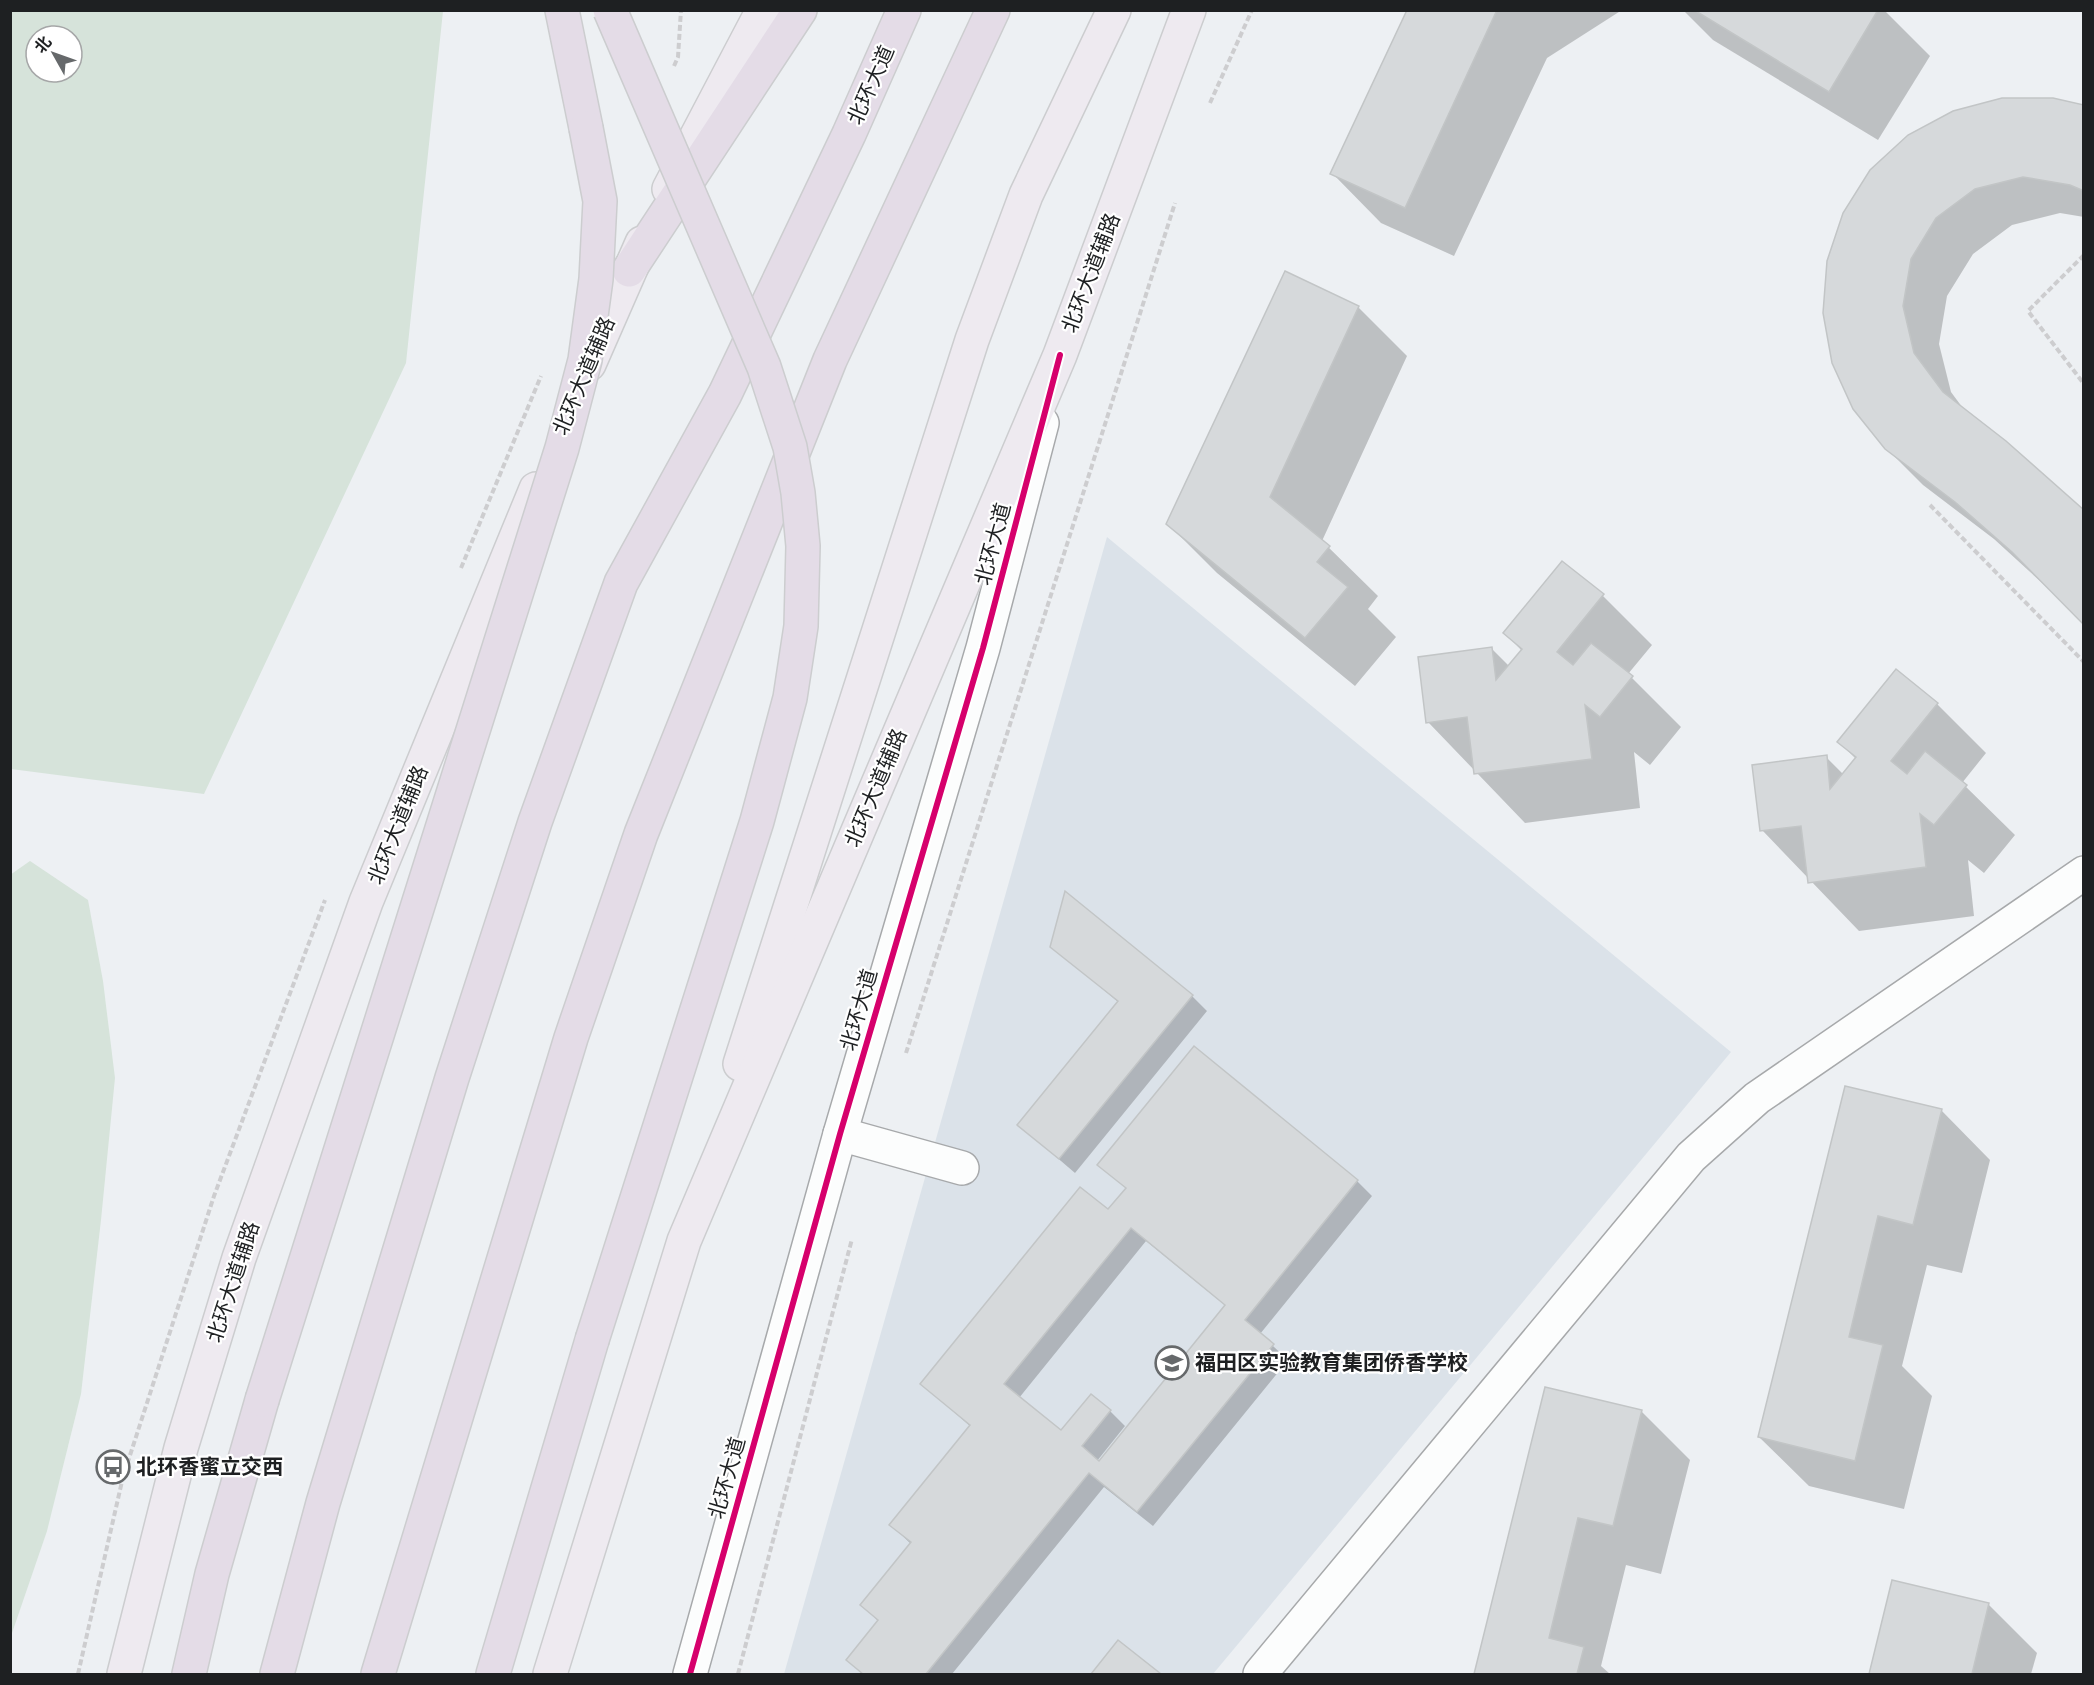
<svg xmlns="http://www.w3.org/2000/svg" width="2094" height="1685" font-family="'Alegreya Sans','Noto Sans SC',sans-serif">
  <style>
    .built { fill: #dbe2e9 }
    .green { fill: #d6e3da; fill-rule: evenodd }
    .shadow { fill: #0003; fill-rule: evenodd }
    .building { fill: #d6d9db; stroke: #c2c5c6; stroke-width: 1.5; fill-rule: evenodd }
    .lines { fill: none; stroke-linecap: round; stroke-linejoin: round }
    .minor-casing { stroke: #a7a9ab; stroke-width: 36 }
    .major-casing { stroke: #cccdcf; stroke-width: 36 }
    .highway-casing { stroke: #cccdcf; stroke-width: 36 }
    .path { stroke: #cdcdcf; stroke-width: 4; stroke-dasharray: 6 3; stroke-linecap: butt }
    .minor { stroke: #fcfdfd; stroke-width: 33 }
    .major { stroke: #eeeaf0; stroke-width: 33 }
    .highway { stroke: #e4dce7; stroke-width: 33 }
    .highway-bridge-casing { stroke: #cccdcf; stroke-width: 36; stroke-linecap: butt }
    .highway-bridge { stroke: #e4dce7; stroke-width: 33 }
    .cycleway-casing { stroke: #fff; stroke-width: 10 }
    .cycleway { stroke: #d6006c; stroke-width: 6 }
    .labels { text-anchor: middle; stroke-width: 4.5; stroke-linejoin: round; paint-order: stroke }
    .street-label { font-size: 21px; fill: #1e2022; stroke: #fff }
    .poi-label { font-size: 21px; font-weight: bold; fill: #1e2022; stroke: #fff; text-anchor: start }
  </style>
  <rect width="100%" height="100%" fill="#edf0f3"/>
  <polygon class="built" points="1107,537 1731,1052 1213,1674 784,1674"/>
  <g class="green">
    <path d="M11 10 443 11 406 363 204 794 11 769ZM36 36H72V72H36Z"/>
    <polygon points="30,861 88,900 103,981 115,1078 101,1220 81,1394 47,1531 11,1636 10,875"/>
  </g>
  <g class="shadow">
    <polygon points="1409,10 1622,10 1547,58 1454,256 1381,223 1332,173"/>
    <polygon points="1683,10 1884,10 1930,56 1878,140 1713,40"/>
    <polygon points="2084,107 2084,217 2060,213 2012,225 1973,254 1947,296 1939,344 1951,392 1965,411 2076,614 1994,539 1923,485 1886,448 1828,262"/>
    <polygon points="1358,307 1407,356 1322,541 1378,596 1368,609 1396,637 1355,686 1217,573 1168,524"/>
    <polygon points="1562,563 1603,596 1652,645 1628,674 1681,727 1650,765 1634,752 1640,808 1525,823 1428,722 1492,649 1510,667 1522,651 1505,633"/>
    <polygon points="1937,704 1986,753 1962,783 2015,835 1984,873 1968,860 1974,916 1859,931 1762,830 1826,757 1844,775 1856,759 1839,742"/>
    <polygon points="1052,946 1192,996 1207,1011 1075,1173 1019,1125 1118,1002"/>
    <polygon points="1846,1088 1941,1110 1990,1160 1962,1273 1927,1265 1902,1366 1932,1396 1904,1509 1809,1486 1759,1437"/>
    <path d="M1099 1164 1357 1181 1372 1196 1260 1334 1288 1360 1153 1526 1104 1487 952 1674H862L848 1660 879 1622 862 1605 911 1544 891 1525 971 1427 922 1384 1108 1212 1127 1189ZM1146 1241 1226 1306 1099 1463 1097 1461 1125 1426 1110 1411 1091 1396 1061 1432 1019 1398Z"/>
    <polygon points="1546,1389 1642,1412 1690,1460 1661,1574 1626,1565 1601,1666 1610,1674 1476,1674"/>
    <polygon points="1894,1582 1989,1605 2037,1653 2031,1674 1871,1674"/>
    <polygon points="1119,1643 1158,1674 1093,1674"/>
  </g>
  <g class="building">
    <polygon points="1407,10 1497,10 1405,208 1330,174"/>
    <polygon points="1694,10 1878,10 1829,92"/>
    <polygon points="2002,98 2053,98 2084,105 2084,191 2070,185 2023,177 1975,189 1936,218 1911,259 1903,306 1914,353 1943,392 2006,441 2084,510 2084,625 2012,552 1955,502 1885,449 1853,409 1832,363 1823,313 1827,261 1843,213 1870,170 1908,135 1953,111"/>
    <polygon points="1285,271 1359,306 1270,497 1330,546 1317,562 1348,587 1305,638 1166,524"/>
    <polygon points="1562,561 1604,594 1557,652 1573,665 1591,643 1633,676 1600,717 1585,705 1592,759 1474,774 1467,717 1426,723 1418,657 1492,647 1496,680 1522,649 1503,633"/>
    <polygon points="1896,669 1938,703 1891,761 1907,774 1925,751 1967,785 1934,825 1920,814 1926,867 1808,883 1801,826 1760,831 1752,765 1827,755 1830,789 1856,757 1837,742"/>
    <polygon points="1065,891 1193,995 1059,1159 1017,1125 1118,1001 1050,947"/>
    <path d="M1194 1046 1358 1180 1245 1320 1274 1344 1137 1512 1089 1473 926 1674H863L846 1660 878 1620 860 1605 911 1542 889 1525 970 1425 920 1384 1080 1187 1108 1209 1126 1188 1097 1165ZM1131 1228 1225 1305 1099 1461 1082 1446 1111 1410 1091 1394 1061 1430 1004 1384Z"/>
    <polygon points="1845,1086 1942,1109 1913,1225 1878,1216 1849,1337 1883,1345 1855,1461 1758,1437"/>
    <polygon points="1545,1387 1642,1410 1613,1526 1578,1518 1549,1638 1584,1647 1577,1674 1474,1674"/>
    <polygon points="1892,1580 1989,1603 1972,1674 1869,1674"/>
    <polygon points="1118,1640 1161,1674 1091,1674"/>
  </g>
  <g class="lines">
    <g class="minor-casing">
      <g id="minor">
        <polyline points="840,1134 962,1168"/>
        <polyline points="690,1674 840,1134 983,648 1042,423"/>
        <polyline points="1260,1674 1691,1157 1757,1098 2084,873"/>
      </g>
    </g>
    <g class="major-casing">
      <g id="major">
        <polyline points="669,189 763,10"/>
        <polyline points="589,364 642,243"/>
        <polyline points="740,1064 972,340 1026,195 1114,10"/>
        <polyline points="124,1674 181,1448 239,1258 366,902 536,489"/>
        <polyline points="550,1674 684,1241 1060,355 1189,10"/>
      </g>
    </g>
    <g class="highway-casing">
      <g id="highway">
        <polyline points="562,10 586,128"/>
        <polyline points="629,270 800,10"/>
        <polyline points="189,1674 212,1574 262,1400"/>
        <polyline points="277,1674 323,1503 452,1078 535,822 621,583 725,394 849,134 904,10"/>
        <polyline points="378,1674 571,1038 641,834 830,360 993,10"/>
        <polyline points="493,1674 592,1340"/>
      </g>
    </g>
    <g class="path">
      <polyline points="674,66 678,57 681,10"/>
      <polyline points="1210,103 1252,10"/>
      <polyline points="2084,255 2028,311 2084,384"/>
      <polyline points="1930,505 2084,662"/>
      <polyline points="461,568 541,376"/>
      <polyline points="906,1053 1175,203"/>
      <polyline points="78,1674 123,1477 214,1196 325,900"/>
      <polyline points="738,1674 852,1239"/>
    </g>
    <use href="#minor" class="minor"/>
    <use href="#major" class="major"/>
    <use href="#highway" class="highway"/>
    <g class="highway-bridge-casing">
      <g id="highway-bridge">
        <polyline points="592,1340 757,821 790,698 801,626 803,546 798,493 790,447 764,367 610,10"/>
        <polyline points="262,1400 562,448 585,360 596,279 600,201 586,128"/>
      </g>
    </g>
    <use href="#highway-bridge" class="highway-bridge"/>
    <g class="cycleway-casing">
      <polyline id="cycleway" points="690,1674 840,1134 983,648 1060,355"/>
    </g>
    <use href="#cycleway" class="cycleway"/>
  </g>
  <defs>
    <g id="school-ring" transform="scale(1.725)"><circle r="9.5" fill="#fff" stroke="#66696b" stroke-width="1.5"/><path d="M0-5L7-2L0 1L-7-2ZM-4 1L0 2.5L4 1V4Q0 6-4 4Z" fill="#66696b"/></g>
    <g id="bus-ring" transform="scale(1.725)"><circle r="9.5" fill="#fff" stroke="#66696b" stroke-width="1.5"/><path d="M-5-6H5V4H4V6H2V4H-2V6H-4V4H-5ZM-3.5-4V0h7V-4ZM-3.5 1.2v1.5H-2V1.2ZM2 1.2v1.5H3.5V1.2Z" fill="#66696b"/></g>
  </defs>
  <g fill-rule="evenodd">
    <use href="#school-ring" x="1172" y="1363"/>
    <use href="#bus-ring" x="113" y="1467"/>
  </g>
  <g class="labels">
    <g class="street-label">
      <text transform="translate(871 85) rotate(-66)" y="7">北环大道</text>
      <text transform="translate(1091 273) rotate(-69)" y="7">北环大道辅路</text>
      <text transform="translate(584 376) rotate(-67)" y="7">北环大道辅路</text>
      <text transform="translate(993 544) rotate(-75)" y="7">北环大道</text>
      <text transform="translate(876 788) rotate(-67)" y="7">北环大道辅路</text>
      <text transform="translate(398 825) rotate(-68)" y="7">北环大道辅路</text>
      <text transform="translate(859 1010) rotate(-74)" y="7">北环大道</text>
      <text transform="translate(233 1282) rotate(-72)" y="7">北环大道辅路</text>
      <text transform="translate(727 1478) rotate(-74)" y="7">北环大道</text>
    </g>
    <g class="poi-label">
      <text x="1195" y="1370">福田区实验教育集团侨香学校</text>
      <text x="136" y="1474">北环香蜜立交西</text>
    </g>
  </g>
  <rect width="2094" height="1685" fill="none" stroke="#1e2022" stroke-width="24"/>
  <g transform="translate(54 54) rotate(310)"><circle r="28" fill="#ffffff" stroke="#a5a6a7" stroke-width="1.5"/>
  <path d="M0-4.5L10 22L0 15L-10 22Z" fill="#66696b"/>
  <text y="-9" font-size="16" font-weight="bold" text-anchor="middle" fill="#1e2022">北</text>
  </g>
</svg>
